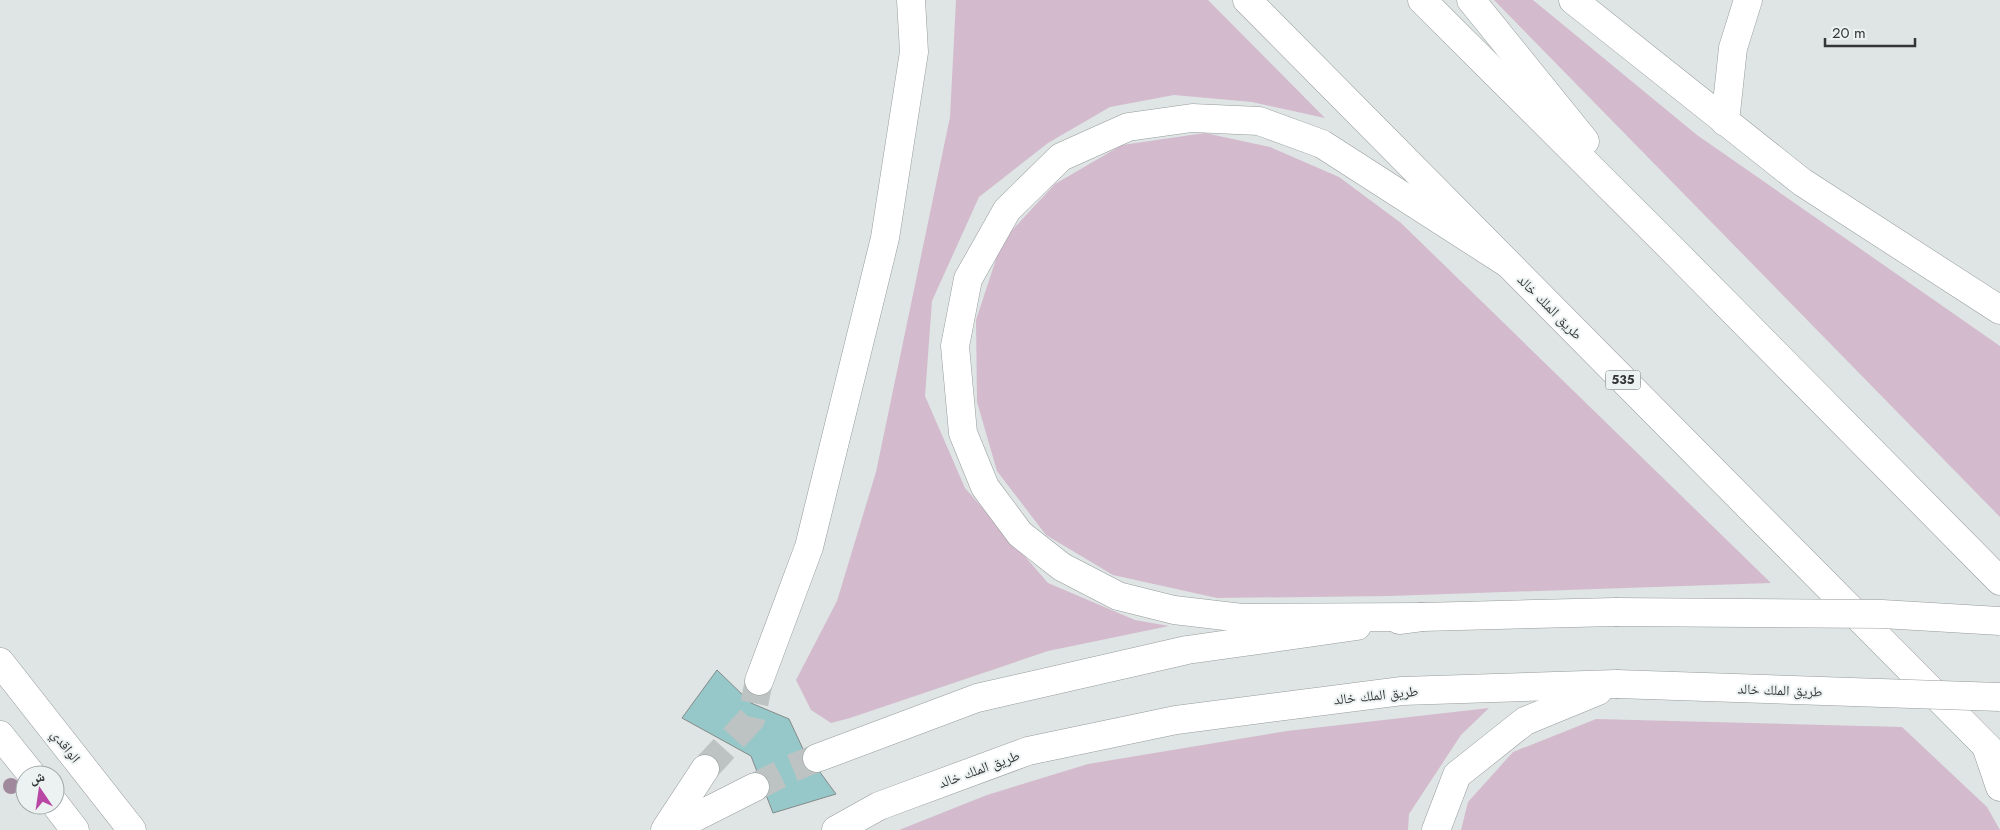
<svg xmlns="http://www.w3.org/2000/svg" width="2000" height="830" font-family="Jost,'Noto Naskh Arabic',sans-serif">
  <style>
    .green { fill: #d3bbcd }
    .building { fill: #96c8c9; stroke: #848989 }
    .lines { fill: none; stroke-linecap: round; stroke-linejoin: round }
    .primary-tunnel { stroke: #bdc2c2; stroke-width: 28; stroke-dasharray: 28 14; stroke-linecap: butt }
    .motorway-tunnel { stroke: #bdc2c2; stroke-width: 28; stroke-dasharray: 28 14; stroke-linecap: butt }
    .minor-casing { stroke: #969b9b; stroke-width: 29 }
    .tertiary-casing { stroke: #969b9b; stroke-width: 29 }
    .primary-casing { stroke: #969b9b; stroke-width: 29 }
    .motorway-casing { stroke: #969b9b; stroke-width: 29 }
    .minor { stroke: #fff; stroke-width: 28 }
    .tertiary { stroke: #fff; stroke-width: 28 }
    .primary { stroke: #fff; stroke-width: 28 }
    .motorway { stroke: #fff; stroke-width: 28 }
    .primary-bridge-casing { stroke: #969b9b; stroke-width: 29; stroke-linecap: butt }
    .primary-bridge { stroke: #fff; stroke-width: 28 }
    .tree { fill: #a0899d }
    .labels { text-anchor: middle; stroke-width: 4; stroke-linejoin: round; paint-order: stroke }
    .shield { fill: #ecf2f2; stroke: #6b6e6e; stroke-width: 1 }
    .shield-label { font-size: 12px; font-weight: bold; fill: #343636 }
    .street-label { font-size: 14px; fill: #343636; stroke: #ecf2f2 }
  </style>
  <rect width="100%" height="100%" fill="#dfe5e5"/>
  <g class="green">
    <polygon points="956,0 1208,0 1325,118 1252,102 1174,95 1110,107 1048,143 979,197 932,301 925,396 965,488 1048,583 1135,620 1169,626 1048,651 850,718 831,723 811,710 796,680 837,601 876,472 950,117"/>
    <polygon points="1494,0 1533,0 1697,135 2000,346 2000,517"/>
    <polygon points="1205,133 1270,147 1339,177 1401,223 1771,583 1389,596 1217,598 1113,575 1046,535 997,471 977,402 976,320 1002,241 1055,184 1122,145"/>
    <polygon points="1489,708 1461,735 1409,814 1408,830 899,830 987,795 1088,764 1287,731"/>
    <polygon points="1596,719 1902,727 1987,807 2000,830 1461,830 1468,802 1513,752"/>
  </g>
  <polygon class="building" points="717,670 751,703 789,719 803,749 836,794 773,813 751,756 682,718"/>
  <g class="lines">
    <polyline class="primary-tunnel" points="755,787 790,769 817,758"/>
    <polyline class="motorway-tunnel" points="705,769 751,719 759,681"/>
    <g class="minor-casing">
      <polyline id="minor" points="1725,122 1733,48 1748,0"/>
    </g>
    <g class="tertiary-casing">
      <g id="tertiary">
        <polyline points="0,662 132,830"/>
        <polyline points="0,735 32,775"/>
        <polyline points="55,804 75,830"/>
      </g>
    </g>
    <g class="primary-casing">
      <g id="primary">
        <polyline points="1399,620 1422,617 1615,612"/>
        <polyline points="1986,746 2000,787"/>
        <polyline points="817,758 977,698 1187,650 1357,626"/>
        <polyline points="670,830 755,787"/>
        <polyline points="836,830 879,806 1028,751 1176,720 1402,691 1616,684"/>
        <polyline points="1436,830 1457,775 1525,721 1598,691"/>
      </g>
    </g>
    <g class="motorway-casing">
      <g id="motorway">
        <polyline points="1247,0 2000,760"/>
        <polyline points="1422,0 1676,253 2000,581"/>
        <polyline points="1471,0 1585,141"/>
        <polyline points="1573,0 1802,182 2000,310"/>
        <polyline points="1422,617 1242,618 1174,610 1118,596 1062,567 1020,534 985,487 963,433 955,346 968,279 1007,210 1061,157 1128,127 1192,118 1259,121 1322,144 1507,263"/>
        <polyline points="759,681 809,547 885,238 914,52 911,0"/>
        <polyline points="665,830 705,769"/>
      </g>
    </g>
    <use href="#minor" class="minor"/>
    <use href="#tertiary" class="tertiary"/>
    <use href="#primary" class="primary"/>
    <use href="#motorway" class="motorway"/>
    <g class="primary-bridge-casing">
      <g id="primary-bridge">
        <polyline points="1615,612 1882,614 2000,621"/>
        <polyline points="1616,684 2000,697"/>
      </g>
    </g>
    <use href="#primary-bridge" class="primary-bridge"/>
  </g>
  <circle class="tree" cx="11" cy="786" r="8"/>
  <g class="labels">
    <rect class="shield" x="1605.5" y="370.5" width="35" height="19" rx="4"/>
    <g class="shield-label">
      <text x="1623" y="384">535</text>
    </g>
    <g class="street-label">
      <text transform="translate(1550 307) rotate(45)" y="5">طريق الملك خالد</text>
      <text transform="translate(1780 690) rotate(2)" y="5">طريق الملك خالد</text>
      <text transform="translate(1376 695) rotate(-6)" y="5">طريق الملك خالد</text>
      <text transform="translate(66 746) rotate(52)" y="5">الواقدي</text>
      <text transform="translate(979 769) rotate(-20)" y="5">طريق الملك خالد</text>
    </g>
  </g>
  <g transform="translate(40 790) rotate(347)"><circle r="24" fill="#ecf2f2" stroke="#a2a7a7"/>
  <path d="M0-4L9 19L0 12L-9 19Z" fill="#b848a4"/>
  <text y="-8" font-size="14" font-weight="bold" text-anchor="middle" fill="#343636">ش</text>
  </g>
  <path d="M1825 38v8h90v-8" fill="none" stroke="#343636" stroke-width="2.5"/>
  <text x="1832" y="38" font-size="15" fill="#343636" stroke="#ecf2f2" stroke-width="4" paint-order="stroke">20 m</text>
</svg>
